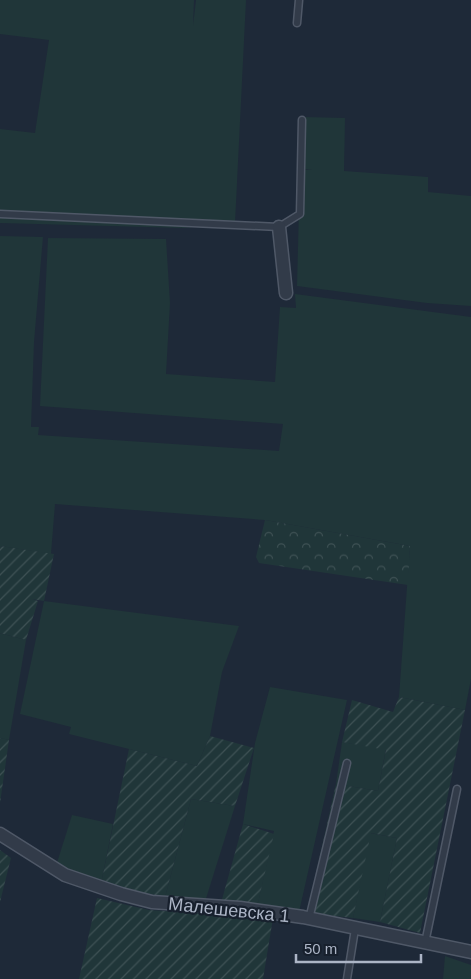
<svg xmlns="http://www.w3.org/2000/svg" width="471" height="979" font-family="Helvetica,sans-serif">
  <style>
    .grass { fill: #203639 }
    .forest { fill: url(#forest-crowns) }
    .garden { fill: url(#garden-furrows) }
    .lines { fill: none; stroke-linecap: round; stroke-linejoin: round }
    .service-casing { stroke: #4f5867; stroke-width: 9 }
    .minor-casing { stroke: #4f5867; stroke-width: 15 }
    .service { stroke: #323b49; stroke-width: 6 }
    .minor { stroke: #323b49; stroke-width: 12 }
    .labels { text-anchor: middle; stroke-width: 4.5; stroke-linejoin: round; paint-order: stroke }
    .street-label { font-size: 18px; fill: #acb5c6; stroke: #17202d }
  </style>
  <defs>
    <pattern id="forest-crowns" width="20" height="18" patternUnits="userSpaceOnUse" patternTransform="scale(1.25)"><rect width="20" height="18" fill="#203639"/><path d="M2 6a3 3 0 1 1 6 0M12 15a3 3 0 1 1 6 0" fill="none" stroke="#3e5154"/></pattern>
    <pattern id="garden-furrows" width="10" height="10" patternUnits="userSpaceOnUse" patternTransform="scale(1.25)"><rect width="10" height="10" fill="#203639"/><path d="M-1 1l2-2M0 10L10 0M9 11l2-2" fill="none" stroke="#3e5154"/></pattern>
  </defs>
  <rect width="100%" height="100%" fill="#1e2938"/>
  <g class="grass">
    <polygon points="0,0 194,0 193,26 196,0 246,0 235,223 183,228 0,223 0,129 35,133 49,40 0,34"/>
    <polygon points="304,117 345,118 344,171 428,177 428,192 471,196 471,306 427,303 297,286 300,170 312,170 304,169"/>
    <polygon points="0,236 43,237 34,342 31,427 39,427 38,435 279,451 283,424 40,406 48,238 166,239 170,303 166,374 275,382 280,307 296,308 295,294 471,317 471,679 465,710 399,697 410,546 265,520 55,504 51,554 0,546"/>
    <polygon points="44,601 239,626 222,672 210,736 197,766 69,734 71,727 20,714"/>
    <polygon points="0,633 26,640 9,740 0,738"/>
    <polygon points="270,687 347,700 299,912 257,907 274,831 243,824 255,743"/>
    <polygon points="342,742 386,749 378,791 336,784"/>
    <polygon points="191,799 235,806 204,905 165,897"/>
    <polygon points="72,815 113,824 101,884 56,866"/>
    <polygon points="370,833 397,838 380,922 353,918"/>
    <polygon points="445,956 471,965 471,979 443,979"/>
  </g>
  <polygon class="forest" points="265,520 410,546 408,585 259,563 256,557"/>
  <g class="garden">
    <polygon points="0,546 54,554 44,601 32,599 38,601 26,640 0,633"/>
    <polygon points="399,697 465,710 420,933 380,922 397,838 371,833 353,918 307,913 336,784 378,791 386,750 342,742 352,700 393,712"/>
    <polygon points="210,736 254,748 235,806 191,799 165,897 101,884 129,749 197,766"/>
    <polygon points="0,738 9,740 0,803"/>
    <polygon points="243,824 274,834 257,907 221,903"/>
    <polygon points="0,850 11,858 0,902"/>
    <polygon points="97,898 149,910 273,918 263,979 79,979"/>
  </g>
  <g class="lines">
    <g class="service-casing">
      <g id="service">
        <polyline points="297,23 299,0"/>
        <polyline points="0,214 279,227 300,214 302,120"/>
        <polyline points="309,919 347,763"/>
        <polyline points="425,943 457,789"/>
        <polyline points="347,979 355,929"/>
      </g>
    </g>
    <g class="minor-casing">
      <g id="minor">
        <polyline points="279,227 286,293"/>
        <polyline points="0,834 65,875 121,894 152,902 240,908 303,917 471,952"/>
      </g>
    </g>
    <use href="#service" class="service"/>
    <use href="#minor" class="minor"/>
  </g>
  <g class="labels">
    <g class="street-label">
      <text transform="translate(229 910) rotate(6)" y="6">Малешевска 1</text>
    </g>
  </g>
  <path d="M296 954v8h125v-8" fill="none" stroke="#acb5c6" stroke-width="2.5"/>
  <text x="304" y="954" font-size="15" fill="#acb5c6" stroke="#17202d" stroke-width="4" paint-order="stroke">50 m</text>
</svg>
